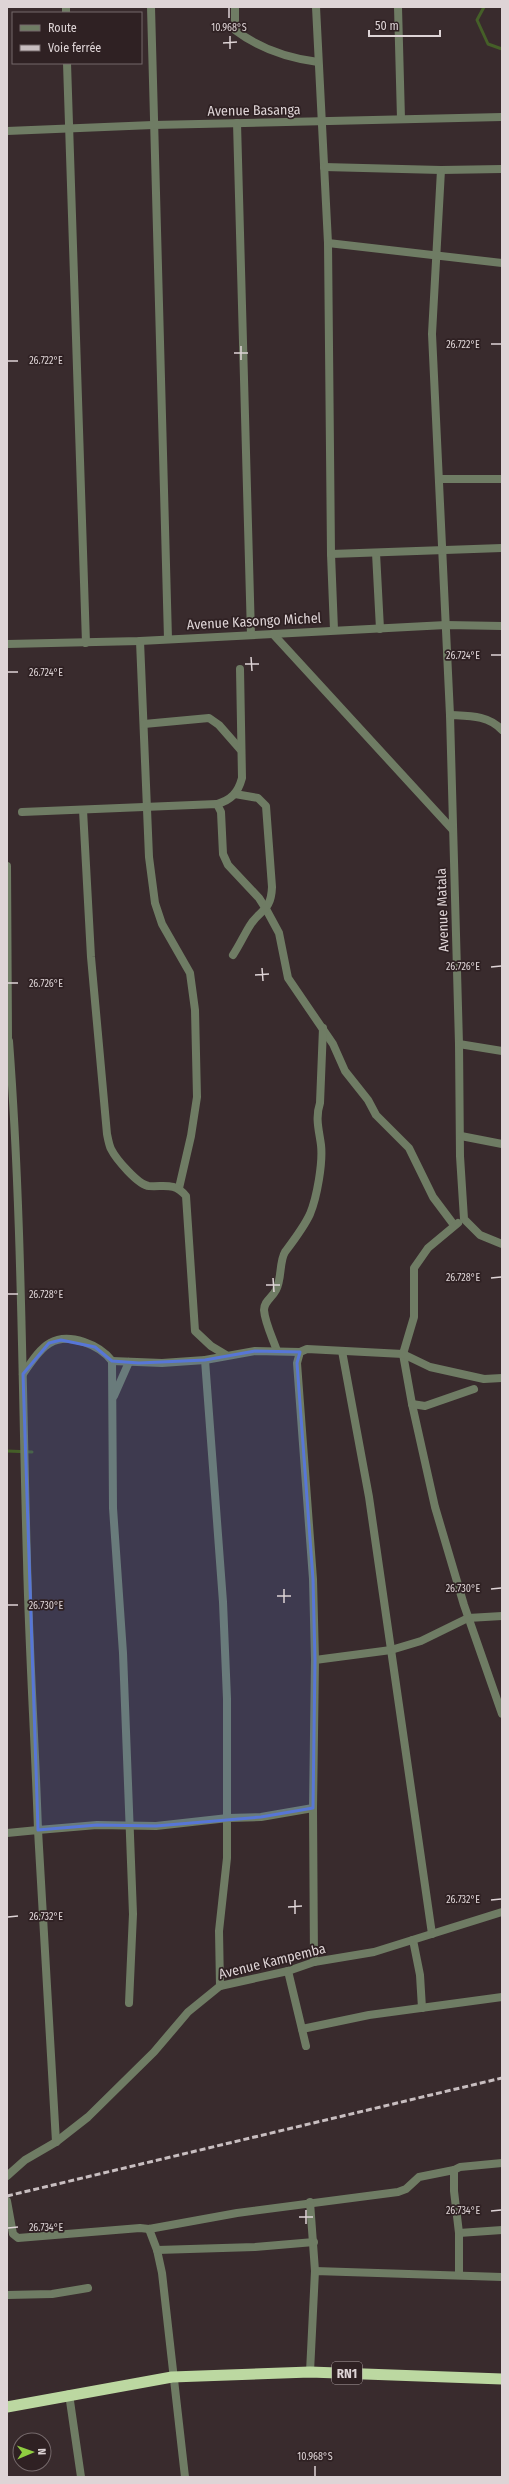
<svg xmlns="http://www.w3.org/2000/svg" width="509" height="2484" font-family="'Fira Sans Condensed',sans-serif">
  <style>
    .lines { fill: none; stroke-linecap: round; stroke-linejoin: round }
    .stream { stroke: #455f28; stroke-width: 3 }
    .minor { stroke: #6f7c64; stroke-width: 8 }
    .trunk { stroke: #bcd8a1; stroke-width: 11 }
    .rail { stroke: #c8bec0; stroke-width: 3; stroke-dasharray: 6 3; stroke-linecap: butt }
    .marked { fill: #5776d7; fill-opacity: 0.2; stroke: #5776d7; stroke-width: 3; stroke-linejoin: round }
    .ticks { fill: none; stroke: #ded4d6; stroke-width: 1.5 }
    .labels { text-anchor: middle; stroke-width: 3.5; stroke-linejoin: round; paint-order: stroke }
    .shield { fill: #2f2123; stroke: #aa9ea0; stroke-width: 1 }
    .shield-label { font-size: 13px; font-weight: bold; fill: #ded4d6 }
    .street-label { font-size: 14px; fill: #ded4d6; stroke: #2f2123 }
    .ticks-label { font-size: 10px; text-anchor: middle; fill: #ded4d6; stroke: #2f2123; stroke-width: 3.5; stroke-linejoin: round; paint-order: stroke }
  </style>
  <rect width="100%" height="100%" fill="#392b2d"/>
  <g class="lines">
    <g class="stream">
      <polyline points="484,7 477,20 488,44 502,49"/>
      <polyline points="7,1451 32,1452"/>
    </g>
    <g class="minor">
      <polyline points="66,7 66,13"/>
      <polyline points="151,7 168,639"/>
      <path d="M235 7V30C260 49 287 58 318 62"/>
      <polyline points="316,7 328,243 331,554 334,630"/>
      <polyline points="398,7 401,119"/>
      <polyline points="67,63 86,643"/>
      <polyline points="237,123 251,635"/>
      <polyline points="7,131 153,125 502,117"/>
      <polyline points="324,167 441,170 502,169"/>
      <polyline points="441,170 432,334 450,715 459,1044 460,1156 464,1219 480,1235 502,1244"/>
      <polyline points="328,243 502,263"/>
      <polyline points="439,479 502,479"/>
      <polyline points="376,553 380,629"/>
      <polyline points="331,554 502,548"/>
      <polyline points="273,634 452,829"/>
      <polyline points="140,641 149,857 155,903 162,924 190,973 195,1010 197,1097 191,1136 179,1188"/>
      <polyline points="7,644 140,641 446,625 502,626"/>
      <path d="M450 715C469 716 488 715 502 730"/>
      <polyline points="144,724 209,718 219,725 240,749"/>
      <path d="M217 804C231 800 238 793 242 778L240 669"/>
      <path d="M83 810 91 957 107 1134C108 1139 109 1145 111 1149 116 1159 138 1185 149 1186 165 1187 174 1182 186 1196L195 1331 211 1346 226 1355"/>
      <polyline points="22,812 217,804 221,812 223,854 228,865 259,898 266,909 279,933 288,978 333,1044 345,1071 368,1100 376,1115 409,1148 433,1197 454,1225"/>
      <polyline points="7,866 8,1037"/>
      <path d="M233 955C239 946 243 937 249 927 259 909 271 913 272 887L266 806 258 798 235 794"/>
      <path d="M7 1037 9 1041C22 1214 22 1388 27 1561 29 1650 35 1740 38 1830L97 1825 156 1826 228 1818 261 1817 313 1808"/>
      <polyline points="459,1044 502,1051"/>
      <polyline points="461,1136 502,1144"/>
      <polyline points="458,1223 428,1248 414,1268 414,1317 403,1354 412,1404 435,1507 464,1605 502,1714"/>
      <path d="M277 1351C273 1339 265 1323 264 1310 264 1301 272 1298 276 1290 282 1279 279 1262 285 1252 294 1240 304 1227 310 1214 317 1197 323 1163 321 1145 319 1130 315 1118 320 1103L323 1028"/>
      <polyline points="342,1351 369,1497 432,1934"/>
      <polyline points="205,1360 223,1602 227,1699 227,1858 219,1931 220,1986"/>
      <polyline points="112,1361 162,1363 205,1360 255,1351 300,1352"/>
      <path d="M23 1374C30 1364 39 1349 50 1343 69 1332 100 1345 112 1361L113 1508 123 1653 133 1914 129 2003"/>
      <polyline points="114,1396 129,1362"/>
      <polyline points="412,1404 425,1406 474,1389"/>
      <polyline points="315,1660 391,1650 421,1641 468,1618 502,1616"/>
      <polyline points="7,1833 38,1830 56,2142"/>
      <polyline points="413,1940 420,1975 422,2008"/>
      <polyline points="314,1962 313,1808 315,1660 313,1579 297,1363 300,1352 307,1349 403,1354 430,1367 484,1379 502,1378"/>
      <polyline points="288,1971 306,2046"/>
      <polyline points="302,2029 369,2015 502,1997"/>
      <polyline points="7,2176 25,2160 56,2142 88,2117 154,2052 188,2012 220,1986 288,1971 314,1962 374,1952 502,1912"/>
      <polyline points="7,2201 13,2234 18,2238 140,2228 149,2229 237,2213 398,2192 406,2189 419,2177 454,2170"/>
      <polyline points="310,2202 315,2271"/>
      <polyline points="149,2229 157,2250 162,2273 185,2477"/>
      <polyline points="459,2233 502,2230"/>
      <polyline points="157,2250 255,2247 314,2242"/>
      <polyline points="459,2275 459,2233 454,2191 454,2170 460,2167 502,2163"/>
      <polyline points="7,2295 52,2294 88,2288"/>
      <polyline points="310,2372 315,2271 502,2277"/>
      <polyline points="69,2394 81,2477"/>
    </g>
    <polyline class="trunk" points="7,2407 172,2377 310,2372 502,2379"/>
    <polyline class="rail" points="7,2196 502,2078"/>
  </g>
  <path class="marked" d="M61 1340 95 1347 112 1361 139 1363 205 1360 255 1351 300 1352 297 1363 313 1579 315 1660 313 1808 261 1817 156 1826 97 1825 38 1830 23 1374 49 1343Z"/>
  <path class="ticks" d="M229 8V18M230 36V49M223 43 237 42M491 344H501M241 346V360M234 353H248M8 361H18M491 655H501M251 657 252 671M245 664H259M8 672H18M491 967 501 966M262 968 263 981M255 975 269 974M8 983H18M273 1278 274 1292M491 1278 501 1277M266 1285H280M8 1294H18M284 1589V1603M491 1589 501 1588M277 1596H291M8 1605H18M295 1900V1914M491 1900 501 1899M288 1907 302 1906M8 1917 18 1916M306 2210V2224M491 2211 501 2210M299 2217H313M8 2228 18 2227M315 2466V2476"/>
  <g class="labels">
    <rect class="shield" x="332" y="2362" width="30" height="22" rx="3"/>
    <g class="shield-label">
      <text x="347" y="2378">RN1</text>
    </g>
    <g class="street-label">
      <text transform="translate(254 110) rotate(-1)" y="5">Avenue Basanga</text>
      <text transform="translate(254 621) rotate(-3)" y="5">Avenue Kasongo Michel</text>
      <text transform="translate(442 910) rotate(-92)" y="5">Avenue Matala</text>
      <text transform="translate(272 1961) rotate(-14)" y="5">Avenue Kampemba</text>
    </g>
  </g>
  <g class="ticks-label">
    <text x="229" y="31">10.968°S</text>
    <text x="463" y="348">26.722°E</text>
    <text x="46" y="364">26.722°E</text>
    <text x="463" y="659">26.724°E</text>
    <text x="46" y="676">26.724°E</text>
    <text x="463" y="970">26.726°E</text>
    <text x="46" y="987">26.726°E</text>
    <text x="463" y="1281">26.728°E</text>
    <text x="46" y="1298">26.728°E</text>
    <text x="463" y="1592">26.730°E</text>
    <text x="46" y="1609">26.730°E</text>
    <text x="463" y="1903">26.732°E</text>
    <text x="46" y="1920">26.732°E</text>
    <text x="463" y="2214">26.734°E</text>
    <text x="46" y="2231">26.734°E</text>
    <text x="315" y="2460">10.968°S</text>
  </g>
  <rect width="509" height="2484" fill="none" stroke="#ded4d6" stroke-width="16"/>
  <rect x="12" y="12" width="130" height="52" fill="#2f2123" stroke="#75696b"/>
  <rect x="20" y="25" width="20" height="6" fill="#6f7c64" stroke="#75696b"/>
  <text x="48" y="32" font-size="12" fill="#ded4d6">Route</text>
  <rect x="20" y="45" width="20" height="6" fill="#c8bec0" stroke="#75696b"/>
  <text x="48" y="52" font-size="12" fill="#ded4d6">Voie ferrée</text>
  <g transform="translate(32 2452) rotate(88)"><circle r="19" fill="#2f2123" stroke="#75696b"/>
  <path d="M0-3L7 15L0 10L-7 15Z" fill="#90cd41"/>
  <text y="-6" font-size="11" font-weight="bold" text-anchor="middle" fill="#ded4d6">N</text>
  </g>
  <path d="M369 30v6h71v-6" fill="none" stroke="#ded4d6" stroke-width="2"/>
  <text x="375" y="30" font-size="12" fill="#ded4d6" stroke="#2f2123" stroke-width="3" paint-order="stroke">50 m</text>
</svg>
